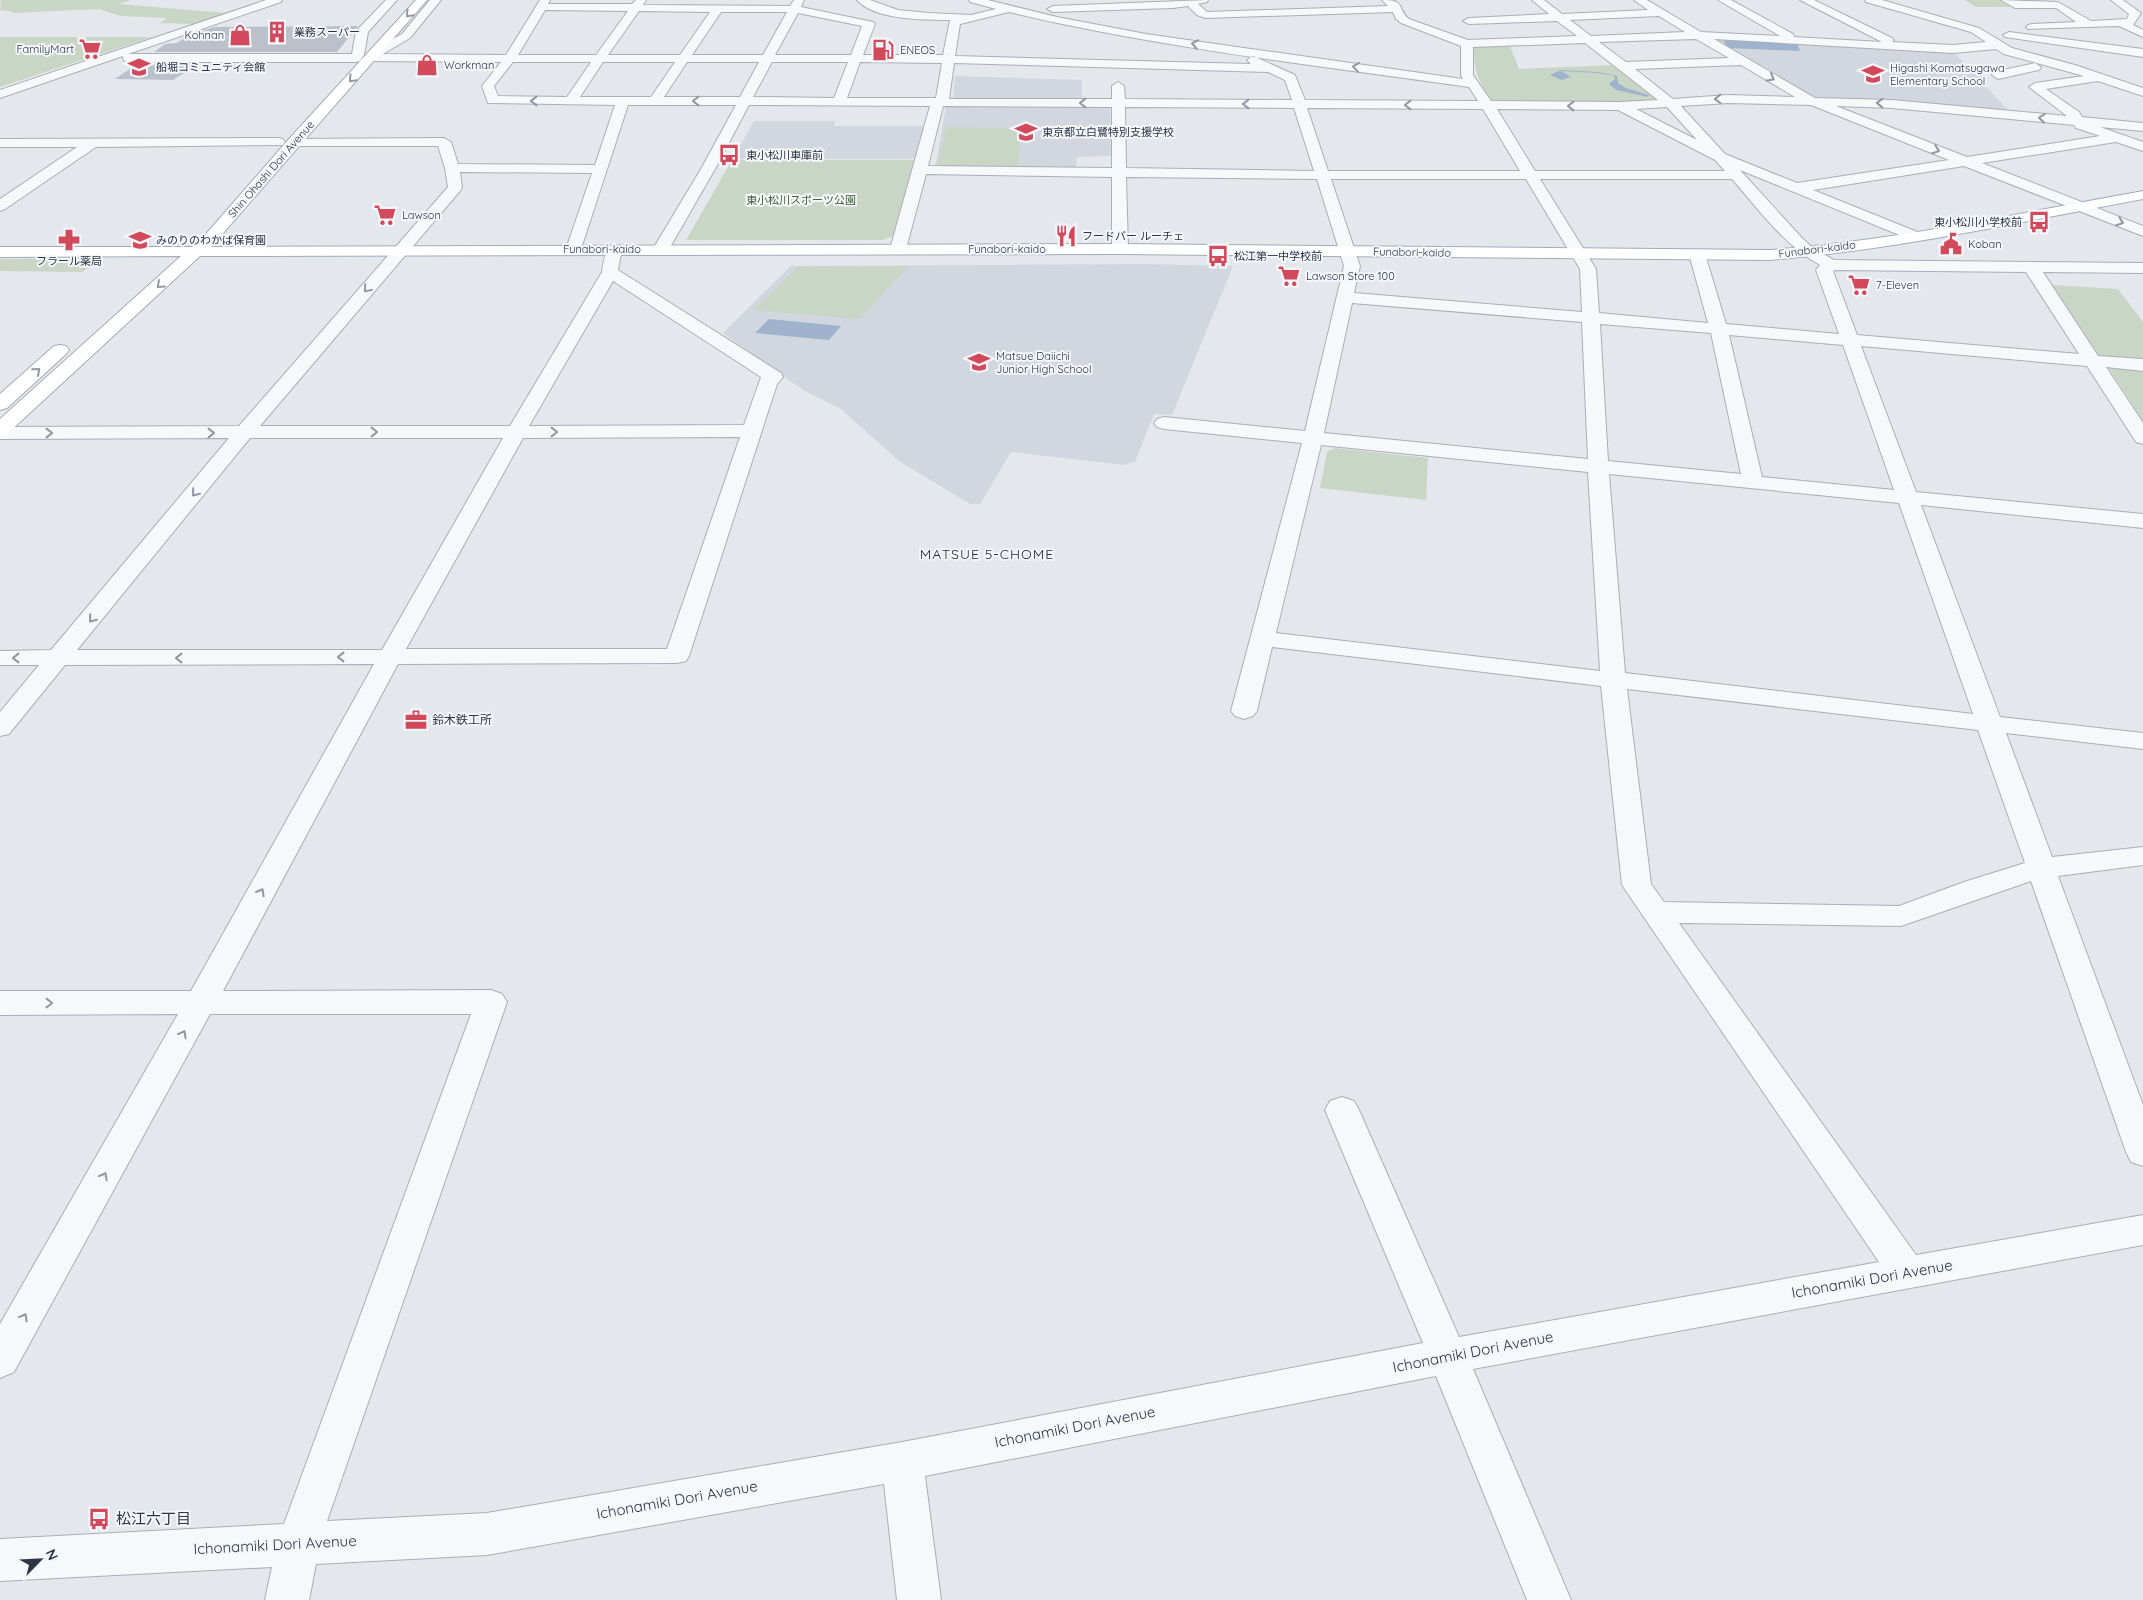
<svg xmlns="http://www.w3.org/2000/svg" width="2143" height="1600" font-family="Quicksand,'Noto Sans JP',sans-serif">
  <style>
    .built { fill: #d2d6de }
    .green { fill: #c9d6c5 }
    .water { fill: #9fb4cc }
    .building { fill: #bbc0ca }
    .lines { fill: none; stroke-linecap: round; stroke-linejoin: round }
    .minor-casing { stroke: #a9aeb7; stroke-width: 2 }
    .major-casing { stroke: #a3abb8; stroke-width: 2 }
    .minor { fill: #f7f8fa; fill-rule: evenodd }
    .major { fill: #fff; fill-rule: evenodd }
    .oneway { stroke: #959aa2 }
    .oneway2 { stroke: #9196a0 }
    .labels { text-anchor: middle; stroke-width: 4; stroke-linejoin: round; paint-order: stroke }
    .far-poi-label { font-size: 11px; fill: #2b3445; stroke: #f4f6f9; text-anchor: start }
    .far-street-label { font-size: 11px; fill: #2b3445; stroke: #f4f6f9 }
    .far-park-label { font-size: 11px; fill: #3f6138; stroke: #f4f6f9 }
    .poi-label { font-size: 12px; fill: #2b3445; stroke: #f4f6f9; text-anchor: start }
    .neighbourhood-label { font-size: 14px; letter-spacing: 1px; fill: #1d2536; stroke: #f4f6f9 }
    .near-street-label { font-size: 15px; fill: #2b3445; stroke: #f4f6f9 }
    .near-poi-label { font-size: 15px; fill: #2b3445; stroke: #f4f6f9; text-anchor: start }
  </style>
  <rect width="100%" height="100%" fill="#e4e7ec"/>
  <g class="built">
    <polygon points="1715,37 1953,51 2008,110 1868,99 1812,98 1711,39"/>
    <polygon points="955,76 1082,80 1082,105 1104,105 1110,108 1111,156 1077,157 1076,169 935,168 946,107 951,105 953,99"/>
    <polygon points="754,121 835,121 834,126 924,126 916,159 733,159"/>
    <polygon points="1144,264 1233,266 1172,415 1154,414 1135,462 1124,465 1011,452 980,504 970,504 899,461 841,409 803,390 723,333 791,266"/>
  </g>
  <g class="green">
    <polygon points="1,0 131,0 119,4 225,13 194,24 160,23 167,18 120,16 99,9 11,13 14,12 0,10"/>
    <polygon points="1965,0 1999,0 2011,7 1976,7"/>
    <polygon points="0,37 152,37 0,87"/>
    <path d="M1509 44 1519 69 1613 65 1659 101 1621 104 1492 101C1478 81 1474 72 1474 47L1477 45Z"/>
    <polygon points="946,127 1022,128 1018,167 937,167"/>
    <polygon points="732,160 916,160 894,236 882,240 686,240"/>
    <polygon points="101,258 82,272 0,271 0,259"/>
    <polygon points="908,266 860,319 753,310 798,267"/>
    <polygon points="2052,285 2118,289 2143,322 2143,362 2101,359"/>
    <polygon points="2108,367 2143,369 2143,421"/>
    <polygon points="1335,448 1428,458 1426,500 1320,488 1327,452"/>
  </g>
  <g class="water">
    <polygon points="1723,39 1797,43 1800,51 1727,48"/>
    <polygon points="1561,70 1598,72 1617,76 1618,83 1626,88 1649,95 1648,97 1616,90 1609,84 1615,79 1614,76 1597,73 1561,71 1571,77 1561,80 1550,75"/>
    <polygon points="769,319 841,326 829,340 755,333"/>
  </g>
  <g class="building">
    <polygon points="358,26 337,52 154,52 165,44 177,43 187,36 214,27"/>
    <polygon points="137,64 198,64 173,80 115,79"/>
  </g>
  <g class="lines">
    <g class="minor-casing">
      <g id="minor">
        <polygon points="266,0 282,0 281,2 128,54 352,54 356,31 386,0 397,0 368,32 364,55 360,61 356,62 128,62 124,61 123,56 0,98 0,90"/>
        <path d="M430 0H441L410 38 383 54 506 55 540 0H550L548 4H632L636 0H646L643 5 790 6 794 0H804L801 7 873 22 875 24 863 55H943L950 20C925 20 874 20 857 0H870L898 10 929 13 971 15 996 9 970 2 969 0H988L1057 17 1146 34 1463 79 1461 75V46L1401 23 1396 19 1393 12 1205 18 1197 15 1188 6 1173 8 1053 12 1047 9 1053 6 1208 0 1207 2 1198 4 1207 12 1388 6 1382 0C1407 0 1396 8 1409 19L1468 40 1577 36 1557 21 1469 24 1463 21 1469 18 1549 14 1532 0H1544L1562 14 1648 10 1634 0H1647L1701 32 1780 36 1718 0H1731L1793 34 1794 37 1882 42 1800 0H1814L1892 38 1894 40 1892 42 1953 45 1986 42 1971 32 1866 2 1865 0H1882L1979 28 2012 48 2075 65 2143 88V96L2098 81 2046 89 2079 112 2082 117 2143 123V131L2100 127 2143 142V151L2116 142 1982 163 2143 226V236L1964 166 1813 190 1920 233 1922 236 1920 239 1914 241 1740 170 1802 238 1814 249 1834 260 2143 263V273L2043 272 2098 356 2143 359V371L2106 367 2143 423V444L2136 442 2087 366 1861 346 1916 492 2143 514V528L1921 505 2000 717 2143 733V749L2006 733 2052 857 2143 847V865L2058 876 2143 1105V1166L2131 1162 2126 1152 2031 881 1901 926 1679 923 1916 1255 2143 1215V1245L1473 1369 1571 1600H1527L1436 1376 925 1476 941 1600H897L884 1484 487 1555 316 1564 309 1600H265L272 1567 0 1581V1539L284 1524 471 1014H210L14 1372 0 1378V1324L178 1014 0 1015V991H191L374 664 65 665 9 734 0 736V712L39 665H0V651L51 650 229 438 0 439V427L239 426 448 187 445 168 438 146H294L289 145 287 142 289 139 444 138 451 142 458 164 595 165 615 105 488 103 482 86 501 62 367 61 365 58 371 51 402 34ZM545 10 628 11 596 55H518ZM639 11 710 12 680 55H608ZM721 12H787L763 55H692ZM1009 12C1160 48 1315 65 1469 87L1478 101 1305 100 1295 75 1253 56 1247 60 1251 64 955 56 960 24ZM798 13 862 26 851 55H775ZM1659 16 1685 32 1591 36 1570 20ZM1696 39 1729 58 1626 62 1599 42ZM1714 39 1953 53 1996 49 2004 54 2084 76 2035 83 2029 87 2067 116 1892 100 1815 98ZM1585 43 1658 100 1620 102 1491 101 1473 75V47ZM513 62H591L567 97 498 96 494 86ZM603 62H675L651 97H580ZM687 62H759L740 97H664ZM772 62H848L834 98 753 97ZM860 62 942 63 936 98H847ZM954 63 1268 72 1285 80 1292 100 1125 99 1124 86 1118 82 1112 86V99H949ZM1741 65 1795 97 1728 95 1673 99 1635 69ZM1728 103 1811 105 1949 160 1797 183 1725 154 1681 106ZM628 105H736L701 169 653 249 655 252H667L669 249 715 169 749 105 930 106 890 249 892 252H904L906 249 926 174 1112 177V249L1114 252H1126L1128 249 1126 177 1317 179 1344 266 1305 431 1164 417 1157 419 1154 423 1157 427 1164 429 1302 443 1231 711 1235 716 1244 719 1253 716 1257 711 1272 647 1601 686 1622 885 1879 1262 1459 1337 1359 1110 1354 1101 1342 1097 1330 1101 1325 1110 1423 1343 902 1442 487 1513 327 1521 507 1002 502 994 491 990 223 991 398 664 677 663 686 661 689 656 777 384 783 377 781 373 618 270 620 258 624 249 622 246H610C605 254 603 262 602 272L510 426H260L460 191 462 188 460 172 592 173 566 249 568 252H580ZM943 106 1112 107V168L928 166ZM1836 106 1892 108 2074 125 2076 128 2100 136 1967 157ZM1125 107 1294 108 1314 171 1126 168ZM1667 107 1697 140 1636 109ZM1307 108 1483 109 1520 171H1328ZM1497 109 1618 110 1715 160 1725 171H1535ZM1331 179H1526L1580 269 1582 312 1354 293 1360 266ZM1540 179H1732C1759 210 1784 245 1820 265L1816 270 1839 334 1726 324 1705 254 1703 251H1691L1689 254 1708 323 1599 313 1596 269ZM1835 270 2026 272 2079 354 1857 335 1833 271ZM613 281 761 377 744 425 529 426ZM1352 303 1582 322 1588 459 1324 433ZM1600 324 1711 333 1741 474 1608 461ZM1729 335 1843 345 1894 490 1762 477ZM740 437 667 649H406L523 438ZM250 438H503L382 650H77ZM1321 445 1588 472 1600 671 1276 633ZM1609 474 1899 503 1973 714 1625 673ZM1627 689 1978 730 2025 863 1964 882 1899 906 1664 902 1651 884Z"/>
        <polygon points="2001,0 2058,2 2091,21 2127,19 2129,14 2111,0 2123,0 2141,13 2133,25 2143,30 2143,37 2119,26 2028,29 2026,27 2028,25 2032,24 2076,22 2056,8 2015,8"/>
        <polygon points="2009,32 2143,49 2143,57 2005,37 2003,35"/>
        <polygon points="2035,63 2041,67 2039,70 1998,79 1992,75 1994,72"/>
        <polygon points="278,138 283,139 285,142 283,145 96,147 5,209 0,211 0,199 77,147 0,147 0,139"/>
      </g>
    </g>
    <g class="major-casing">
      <g id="major">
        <path d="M416 0H427L211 247 1120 244 1769 250C1895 241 2019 213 2143 191V199C2019 222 1895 250 1769 260L1120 254 200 256 7 434 0 436V419L181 256 0 257V247H192L206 234 289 139Z"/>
        <polygon points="60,345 66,346 69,350 66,354 7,408 0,410 0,394 54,346"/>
      </g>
    </g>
    <use href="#minor" class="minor"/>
    <use href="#major" class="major"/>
  </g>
  <defs><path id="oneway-chevron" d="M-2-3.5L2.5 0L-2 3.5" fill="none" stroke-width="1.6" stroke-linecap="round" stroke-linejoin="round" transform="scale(1.25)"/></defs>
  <g class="oneway">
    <use href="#oneway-chevron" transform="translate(409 14) rotate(133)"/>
    <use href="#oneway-chevron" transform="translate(352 79) rotate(133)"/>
    <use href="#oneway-chevron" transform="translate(160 285) rotate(138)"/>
    <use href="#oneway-chevron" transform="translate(37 371) rotate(-41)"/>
  </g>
  <g class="oneway2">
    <use href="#oneway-chevron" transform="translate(1195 44) rotate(-169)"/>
    <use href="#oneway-chevron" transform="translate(1356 67) rotate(-173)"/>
    <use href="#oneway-chevron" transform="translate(1771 78) rotate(30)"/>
    <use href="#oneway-chevron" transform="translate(1718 99) rotate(178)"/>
    <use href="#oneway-chevron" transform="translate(534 101) rotate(-180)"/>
    <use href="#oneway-chevron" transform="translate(696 101) rotate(-180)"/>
    <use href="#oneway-chevron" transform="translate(1083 103) rotate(-180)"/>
    <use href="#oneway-chevron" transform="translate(1880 103) rotate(-178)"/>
    <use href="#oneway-chevron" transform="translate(1246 104) rotate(-180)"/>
    <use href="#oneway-chevron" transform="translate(1408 105) rotate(-180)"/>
    <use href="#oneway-chevron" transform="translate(1571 106) rotate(-180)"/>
    <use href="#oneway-chevron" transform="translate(2042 118) rotate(-175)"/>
    <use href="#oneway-chevron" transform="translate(1936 150) rotate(21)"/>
    <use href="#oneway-chevron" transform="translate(2120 222) rotate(21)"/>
    <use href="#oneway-chevron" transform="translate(367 289) rotate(130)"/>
    <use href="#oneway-chevron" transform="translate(374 432)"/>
    <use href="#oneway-chevron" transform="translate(554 432)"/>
    <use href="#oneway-chevron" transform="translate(49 433)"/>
    <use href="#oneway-chevron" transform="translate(211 433)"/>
    <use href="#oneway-chevron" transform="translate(195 493) rotate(129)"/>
    <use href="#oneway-chevron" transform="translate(92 619) rotate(129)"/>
    <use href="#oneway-chevron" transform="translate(341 657) rotate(180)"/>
    <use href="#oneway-chevron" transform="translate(16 658) rotate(180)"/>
    <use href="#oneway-chevron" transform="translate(179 658) rotate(180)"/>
    <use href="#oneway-chevron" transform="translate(261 892) rotate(-61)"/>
    <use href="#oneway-chevron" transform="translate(49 1003)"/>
    <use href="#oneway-chevron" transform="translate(183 1034) rotate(-61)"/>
    <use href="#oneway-chevron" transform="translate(104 1176) rotate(-61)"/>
    <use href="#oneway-chevron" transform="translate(24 1317) rotate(-61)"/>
  </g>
  <defs>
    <g id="building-bare" transform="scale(1.725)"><path d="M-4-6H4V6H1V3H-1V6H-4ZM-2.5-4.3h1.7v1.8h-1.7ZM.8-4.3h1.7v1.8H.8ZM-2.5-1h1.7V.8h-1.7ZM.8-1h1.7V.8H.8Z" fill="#d1495b" stroke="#f4f6f9" stroke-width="2.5" paint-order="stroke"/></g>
    <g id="shop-bare" transform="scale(1.725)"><path d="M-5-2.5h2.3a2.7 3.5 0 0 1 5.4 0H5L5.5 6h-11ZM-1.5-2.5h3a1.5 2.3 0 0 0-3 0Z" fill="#d1495b" stroke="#f4f6f9" stroke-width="2.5" paint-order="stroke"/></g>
    <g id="supermarket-bare" transform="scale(1.725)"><path d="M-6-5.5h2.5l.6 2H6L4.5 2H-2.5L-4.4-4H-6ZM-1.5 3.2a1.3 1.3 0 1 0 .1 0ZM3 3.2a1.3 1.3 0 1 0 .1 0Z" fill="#d1495b" stroke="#f4f6f9" stroke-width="2.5" paint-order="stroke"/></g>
    <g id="fuel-bare" transform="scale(1.725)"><path d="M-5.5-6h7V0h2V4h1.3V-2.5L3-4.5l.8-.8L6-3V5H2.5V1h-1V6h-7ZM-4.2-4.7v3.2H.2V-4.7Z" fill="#d1495b" stroke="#f4f6f9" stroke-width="2.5" paint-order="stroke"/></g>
    <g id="school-bare" transform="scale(1.725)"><path d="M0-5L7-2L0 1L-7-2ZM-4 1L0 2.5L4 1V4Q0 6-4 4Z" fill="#d1495b" stroke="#f4f6f9" stroke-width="2.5" paint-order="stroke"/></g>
    <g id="bus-bare" transform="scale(1.725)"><path d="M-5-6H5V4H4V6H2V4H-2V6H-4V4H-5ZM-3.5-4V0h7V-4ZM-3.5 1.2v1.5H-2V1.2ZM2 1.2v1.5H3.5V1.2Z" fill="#d1495b" stroke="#f4f6f9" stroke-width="2.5" paint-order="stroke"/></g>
    <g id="restaurant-bare" transform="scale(1.725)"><path d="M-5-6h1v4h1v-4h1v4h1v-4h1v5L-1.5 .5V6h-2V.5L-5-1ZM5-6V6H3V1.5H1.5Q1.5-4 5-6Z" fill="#d1495b" stroke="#f4f6f9" stroke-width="2.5" paint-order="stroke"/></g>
    <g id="pharmacy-bare" transform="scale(1.725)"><path d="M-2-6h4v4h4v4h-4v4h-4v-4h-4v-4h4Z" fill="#d1495b" stroke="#f4f6f9" stroke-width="2.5" paint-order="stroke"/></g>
    <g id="civic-bare" transform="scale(1.725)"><path d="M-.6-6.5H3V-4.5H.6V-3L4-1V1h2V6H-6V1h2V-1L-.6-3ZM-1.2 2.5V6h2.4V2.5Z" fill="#d1495b" stroke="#f4f6f9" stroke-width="2.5" paint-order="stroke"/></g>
    <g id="office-bare" transform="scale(1.725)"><path d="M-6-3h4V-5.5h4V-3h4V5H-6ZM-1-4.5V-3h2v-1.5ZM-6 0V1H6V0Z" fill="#d1495b" stroke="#f4f6f9" stroke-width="2.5" paint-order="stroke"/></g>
  </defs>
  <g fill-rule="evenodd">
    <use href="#building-bare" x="277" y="32"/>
    <use href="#shop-bare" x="240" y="35"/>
    <use href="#supermarket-bare" x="90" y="49"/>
    <use href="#fuel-bare" x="883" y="50"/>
    <use href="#shop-bare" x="427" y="65"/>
    <use href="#school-bare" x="139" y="67"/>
    <use href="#school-bare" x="1873" y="74"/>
    <use href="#school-bare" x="1026" y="132"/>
    <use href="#bus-bare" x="729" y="155"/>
    <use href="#supermarket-bare" x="385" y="215"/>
    <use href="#bus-bare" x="2039" y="222"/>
    <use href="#restaurant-bare" x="1066" y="236"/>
    <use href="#pharmacy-bare" x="69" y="240"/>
    <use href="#school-bare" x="140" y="240"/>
    <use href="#civic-bare" x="1951" y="244"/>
    <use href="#bus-bare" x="1218" y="256"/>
    <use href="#supermarket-bare" x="1289" y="276"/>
    <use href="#supermarket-bare" x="1859" y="285"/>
    <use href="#school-bare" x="979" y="362"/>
    <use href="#office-bare" x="416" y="720"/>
    <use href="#bus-bare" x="99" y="1519"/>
  </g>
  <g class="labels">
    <g class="far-poi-label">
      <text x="294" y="36">業務スーパー</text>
      <text x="224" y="39" text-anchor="end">Kohnan</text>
      <text x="74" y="53" text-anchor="end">FamilyMart</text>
      <text x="900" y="54">ENEOS</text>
      <text x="444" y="69">Workman</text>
      <text x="156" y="71">船堀コミュニティ会館</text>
      <text x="1890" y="72">Higashi Komatsugawa<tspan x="1890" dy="13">Elementary School</tspan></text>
      <text x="1042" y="136">東京都立白鷺特別支援学校</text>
      <text x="746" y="159">東小松川車庫前</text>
      <text x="402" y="219">Lawson</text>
      <text x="2022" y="226" text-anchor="end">東小松川小学校前</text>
      <text x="1082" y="240">フードバー ルーチェ</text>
      <text x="156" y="244">みのりのわかば保育園</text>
      <text x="1968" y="248">Koban</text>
      <text x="1234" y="260">松江第一中学校前</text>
      <text x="69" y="265" text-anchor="middle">フラール薬局</text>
      <text x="1306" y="280">Lawson Store 100</text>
      <text x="1876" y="289">7-Eleven</text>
      <text x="996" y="360">Matsue Daiichi<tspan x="996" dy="13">Junior High School</tspan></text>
    </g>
    <g class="far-street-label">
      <text transform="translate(271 169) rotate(-49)" y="4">Shin Ohashi Dori Avenue</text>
      <text x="602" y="253">Funabori-kaido</text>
      <text x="1007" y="253">Funabori-kaido</text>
      <text transform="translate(1817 249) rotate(-7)" y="4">Funabori-kaido</text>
      <text transform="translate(1412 252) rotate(1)" y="4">Funabori-kaido</text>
    </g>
    <g class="far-park-label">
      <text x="801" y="204">東小松川スポーツ公園</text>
    </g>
    <g class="poi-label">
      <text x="432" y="724">鈴木鉄工所</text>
    </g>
    <g class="neighbourhood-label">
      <text x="987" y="559">MATSUE 5-CHOME</text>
    </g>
    <g class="near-street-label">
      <text transform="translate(1872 1279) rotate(-10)" y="5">Ichonamiki Dori Avenue</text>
      <text transform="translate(1473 1352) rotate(-11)" y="5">Ichonamiki Dori Avenue</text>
      <text transform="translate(1075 1427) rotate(-11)" y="5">Ichonamiki Dori Avenue</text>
      <text transform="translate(677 1500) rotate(-10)" y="5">Ichonamiki Dori Avenue</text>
      <text transform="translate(275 1545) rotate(-3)" y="5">Ichonamiki Dori Avenue</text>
    </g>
    <g class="near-poi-label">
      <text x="116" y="1524">松江六丁目</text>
    </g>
  </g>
  <g transform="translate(40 1560) rotate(66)" stroke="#f4f6f9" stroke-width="4" paint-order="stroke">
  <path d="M0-4L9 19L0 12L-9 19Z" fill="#2b3445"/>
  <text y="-8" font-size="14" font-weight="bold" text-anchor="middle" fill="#2b3445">N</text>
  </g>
</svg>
